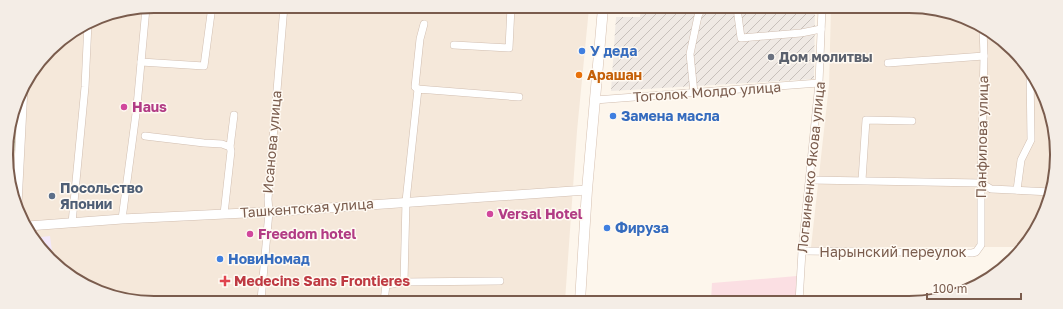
<svg xmlns="http://www.w3.org/2000/svg" width="1063" height="309" font-family="'Golos Text',sans-serif">
  <style>
    .residential { fill: #f5e8da }
    .industrial { fill: url(#industrial-furrows) }
    .education { fill: #f3e8fa }
    .medical { fill: #fbdfe3 }
    .garden { fill: url(#garden-dots) }
    .lines { fill: none; stroke-linecap: round; stroke-linejoin: round }
    .minor-casing { stroke: #d1beb0; stroke-width: 8 }
    .tertiary-casing { stroke: #d1beb0; stroke-width: 10 }
    .secondary-casing { stroke: #d6c0b0; stroke-width: 11 }
    .minor { stroke: #fff; stroke-width: 7 }
    .tertiary { stroke: #fff; stroke-width: 9 }
    .secondary { stroke: #fff; stroke-width: 10 }
    .shop-dot { fill: #3f7fe0; stroke: #fffaf3; stroke-width: 1.5 }
    .worship-dot { fill: #6b7280; stroke: #fffaf3; stroke-width: 1.5 }
    .food-dot { fill: #e8710a; stroke: #fffaf3; stroke-width: 1.5 }
    .hotel-dot { fill: #d1479c; stroke: #fffaf3; stroke-width: 1.5 }
    .service-dot { fill: #5c6f8a; stroke: #fffaf3; stroke-width: 1.5 }
    .health-dot { fill: #e0444e; stroke: #fffaf3; stroke-width: 1.5 }
    .labels { text-anchor: middle; stroke-width: 3; stroke-linejoin: round; paint-order: stroke }
    .shop-label { font-size: 14px; font-weight: bold; fill: #366cbe; stroke: #fffaf3; text-anchor: start }
    .worship-label { font-size: 14px; font-weight: bold; fill: #5b616d; stroke: #fffaf3; text-anchor: start }
    .food-label { font-size: 14px; font-weight: bold; fill: #c56008; stroke: #fffaf3; text-anchor: start }
    .street-label { font-size: 14px; fill: #7a5c4d; stroke: #fffaf3 }
    .hotel-label { font-size: 14px; font-weight: bold; fill: #b23c85; stroke: #fffaf3; text-anchor: start }
    .service-label { font-size: 14px; font-weight: bold; fill: #4e5e75; stroke: #fffaf3; text-anchor: start }
    .health-label { font-size: 14px; font-weight: bold; fill: #be3a42; stroke: #fffaf3; text-anchor: start }
    .rim { fill: none; stroke: #7a5c4d; stroke-width: 2 }
  </style>
  <defs>
    <pattern id="industrial-furrows" width="10" height="10" patternUnits="userSpaceOnUse"><rect width="10" height="10" fill="#efe9e4"/><path d="M-1 1l2-2M0 10L10 0M9 11l2-2" fill="none" stroke="#c7c0bb"/></pattern>
    <pattern id="garden-dots" width="8" height="8" patternUnits="userSpaceOnUse"><rect width="8" height="8" fill="#d8ecc9"/><path d="M2 2h.1M6 6h.1" fill="none" stroke="#b4c2a5" stroke-width="1.8" stroke-linecap="round"/></pattern>
  </defs>
  <rect width="100%" height="100%" fill="#fdf6ec"/>
  <g class="residential">
    <polygon points="155,6 589,8 577,131 565,301 126,300 80,283 37,245 11,193 6,145 21,89 56,43 98,17"/>
    <polygon points="831,8 937,9 991,31 1032,72 1054,125 1054,183 1042,220 1022,247 811,247 829,85"/>
  </g>
  <polygon class="industrial" points="641,8 815,8 814,79 611,91 616,17 640,17"/>
  <polygon class="education" points="50,236 52,251 45,252 37,245 33,238"/>
  <polygon class="medical" points="797,276 796,301 711,301 712,283"/>
  <polygon class="garden" points="18,101 11,193 6,145"/>
  <g class="lines">
    <g class="minor-casing">
      <g id="minor">
        <polyline points="737,8 741,38 801,33 821,29"/>
        <polyline points="454,45 509,48 511,7"/>
        <polyline points="141,62 204,66 212,6"/>
        <polyline points="888,63 984,56"/>
        <polyline points="418,89 415,87 420,39 424,24"/>
        <polyline points="694,93 690,54 698,16 702,8"/>
        <polyline points="595,100 819,83"/>
        <polyline points="145,136 204,143 222,144 230,147 231,151 224,214"/>
        <polyline points="230,147 234,115"/>
        <polyline points="810,180 981,183 991,189 1051,192"/>
        <polyline points="862,180 866,120 912,121"/>
        <polyline points="1017,190 1021,160 1031,140 1030,70"/>
        <polyline points="122,219 137,106 146,8"/>
        <polyline points="72,223 85,87 88,23"/>
        <polyline points="802,251 972,253 976,252 981,245 981,183 984,56 983,28"/>
        <polyline points="500,281 404,282 406,201 418,89 519,97"/>
        <polyline points="261,300 269,212 268,199 284,6"/>
        <polyline points="384,301 386,285 404,282"/>
        <polyline points="799,302 802,251 819,83 822,8"/>
      </g>
    </g>
    <g class="tertiary-casing">
      <g id="tertiary">
        <polyline points="17,204 23,87"/>
        <polyline points="28,226 122,219 269,212 587,190"/>
      </g>
    </g>
    <g class="secondary-casing">
      <polyline id="secondary" points="580,301 587,190 603,8"/>
    </g>
    <use href="#minor" class="minor"/>
    <use href="#tertiary" class="tertiary"/>
    <use href="#secondary" class="secondary"/>
  </g>
  <g class="shop-dot">
    <circle cx="582" cy="51" r="4"/>
    <circle cx="613" cy="116" r="4"/>
    <circle cx="607" cy="228" r="4"/>
    <circle cx="220" cy="259" r="4"/>
  </g>
  <circle class="worship-dot" cx="771" cy="57" r="4"/>
  <circle class="food-dot" cx="579" cy="75" r="4"/>
  <g class="hotel-dot">
    <circle cx="124" cy="107" r="4"/>
    <circle cx="490" cy="214" r="4"/>
    <circle cx="250" cy="234" r="4"/>
  </g>
  <circle class="service-dot" cx="52" cy="196" r="4"/>
  <path class="health-dot" d="M223 275h4v4h4v4h-4v4h-4v-4h-4v-4h4z"/>
  <g class="labels">
    <g class="shop-label">
      <text x="590" y="56">У деда</text>
      <text x="621" y="121">Замена масла</text>
      <text x="615" y="233">Фируза</text>
      <text x="228" y="264">НовиНомад</text>
    </g>
    <g class="worship-label">
      <text x="779" y="62">Дом молитвы</text>
    </g>
    <g class="food-label">
      <text x="587" y="80">Арашан</text>
    </g>
    <g class="street-label">
      <text transform="translate(707 92) rotate(-4)" y="5">Тоголок Молдо улица</text>
      <text transform="translate(982 137) rotate(-89)" y="5">Панфилова улица</text>
      <text transform="translate(272 142) rotate(-85)" y="5">Исанова улица</text>
      <text transform="translate(811 167) rotate(-84)" y="5">Логвиненко Якова улица</text>
      <text transform="translate(307 208) rotate(-4)" y="5">Ташкентская улица</text>
      <text x="893" y="257">Нарынский переулок</text>
    </g>
    <g class="hotel-label">
      <text x="132" y="112">Haus</text>
      <text x="498" y="219">Versal Hotel</text>
      <text x="258" y="239">Freedom hotel</text>
    </g>
    <g class="service-label">
      <text x="60" y="193">Посольство<tspan x="60" dy="16">Японии</tspan></text>
    </g>
    <g class="health-label">
      <text x="234" y="286">Medecins Sans Frontieres</text>
    </g>
  </g>
  <path d="M0 0H1063V309H0ZM154 13H909A141 141 0 0 1 1050 154V155A141 141 0 0 1 909 296H154A141 141 0 0 1 13 155V154A141 141 0 0 1 154 13Z" fill="#f4ede6" fill-rule="evenodd"/>
  <path class="rim" d="M154 13H909A141 141 0 0 1 1050 154V155A141 141 0 0 1 909 296H154A141 141 0 0 1 13 155V154A141 141 0 0 1 154 13Z"/>
  <path d="M927 293v6h94v-6" fill="none" stroke="#7a5c4d" stroke-width="2"/>
  <text x="933" y="293" font-size="12" fill="#7a5c4d" stroke="#fffaf3" stroke-width="3" paint-order="stroke">100 m</text>
</svg>
